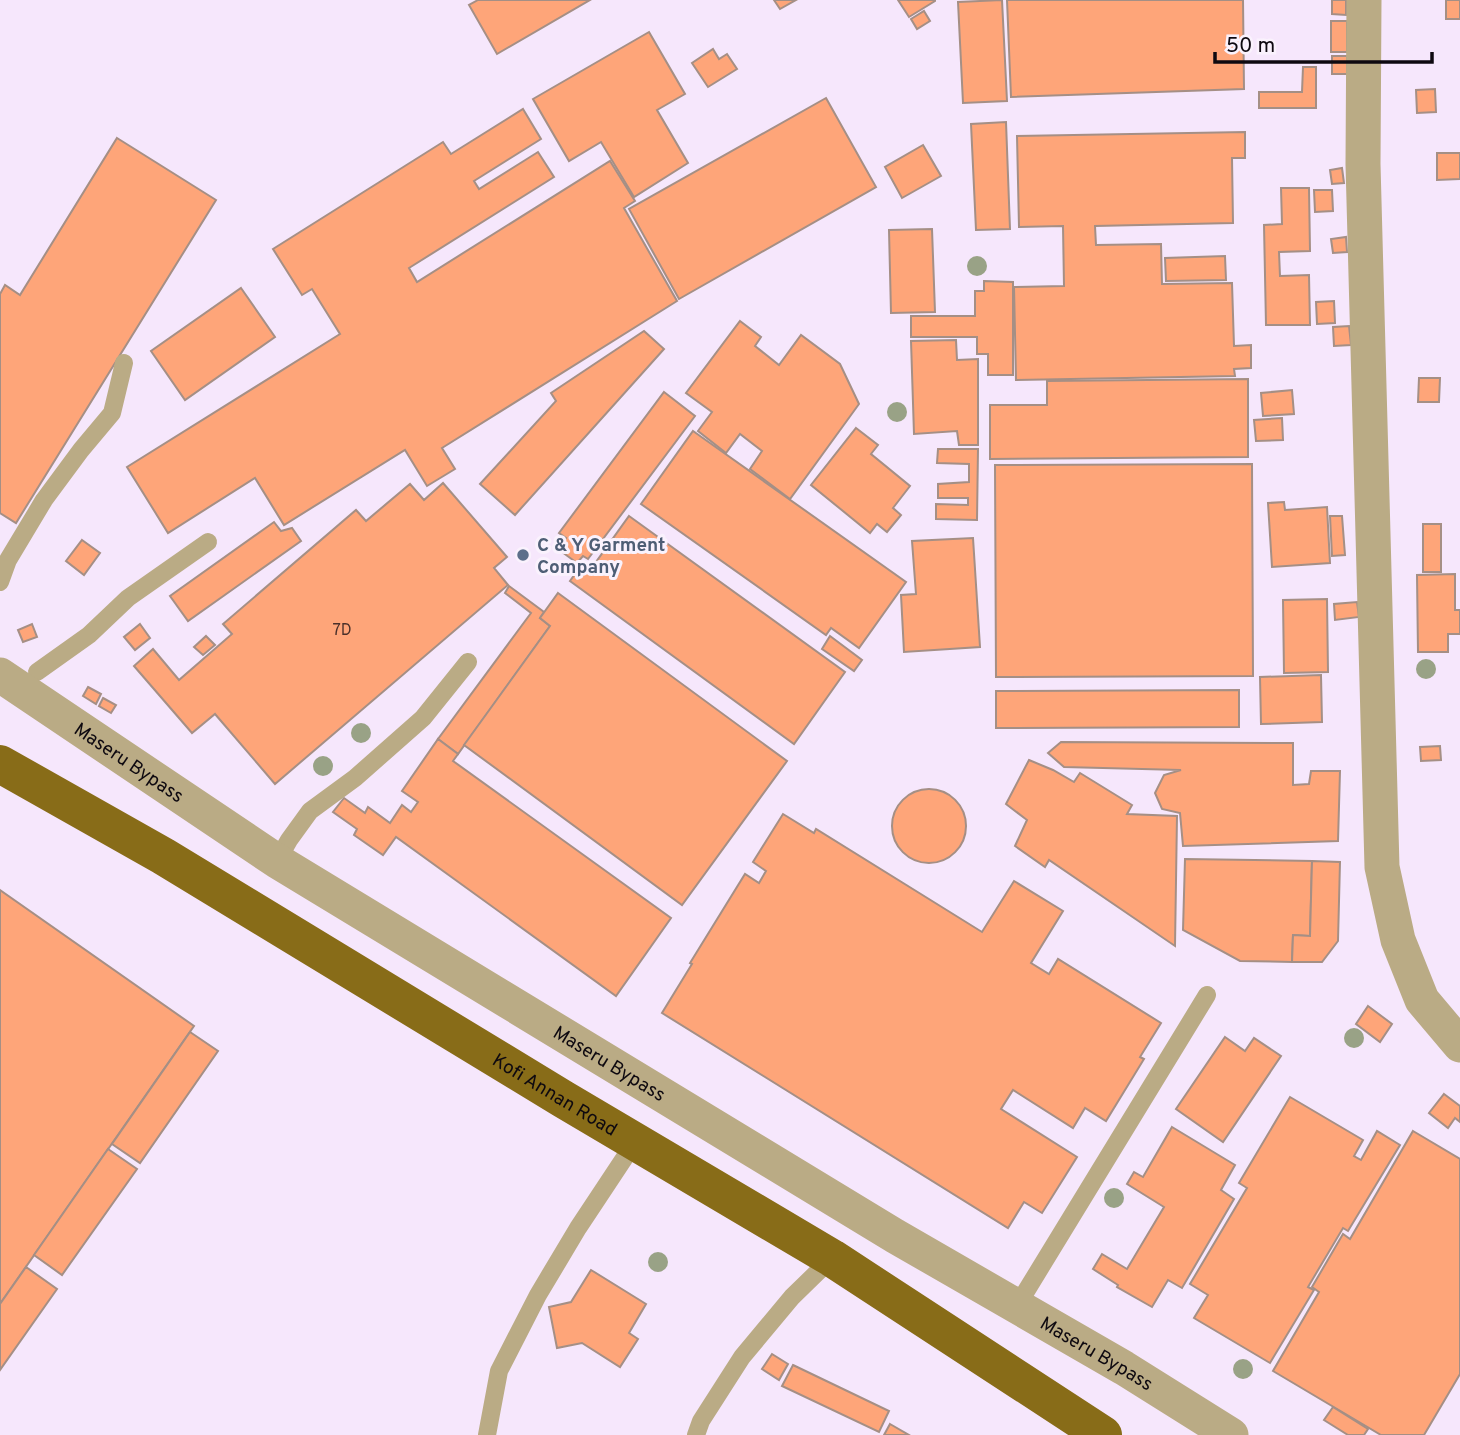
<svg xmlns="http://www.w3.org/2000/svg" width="1460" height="1435" font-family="Overpass,sans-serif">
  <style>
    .built { fill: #f6e7fc }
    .building { fill: #fea579; stroke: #a58f85; stroke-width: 2 }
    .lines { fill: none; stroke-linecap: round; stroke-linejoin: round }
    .lane { stroke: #baab85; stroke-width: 18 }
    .street { stroke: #baab85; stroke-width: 35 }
    .primary { stroke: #886c18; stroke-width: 38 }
    .tree { fill: #99a286 }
    .service-dot { fill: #5c6f8a; stroke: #faf2fd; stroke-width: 2.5 }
    .labels { text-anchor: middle; stroke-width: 6; stroke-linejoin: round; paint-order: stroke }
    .number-label { font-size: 16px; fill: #4a302a }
    .service-label { font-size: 19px; font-weight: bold; fill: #4e5e75; stroke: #faf2fd; text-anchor: start }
    .street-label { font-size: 19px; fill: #0e0910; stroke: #faf2fd }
  </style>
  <rect width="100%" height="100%" fill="#faf2fd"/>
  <rect class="built" x="0" y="0" width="1460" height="1435"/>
  <g class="building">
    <polygon points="478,0 590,0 497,54 469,5"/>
    <polygon points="774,0 796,0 780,9"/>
    <polygon points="898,0 935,0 935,1 909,17"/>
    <polygon points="1002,0 1007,101 963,103 958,2"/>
    <polygon points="1007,0 1243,0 1244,89 1011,97"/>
    <polygon points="1332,0 1346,0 1346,15 1332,14"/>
    <rect x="1446" y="0" width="14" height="19"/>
    <polygon points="924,11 930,21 917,29 911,19"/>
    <rect x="1331" y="21" width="16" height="31"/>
    <polygon points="649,32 685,94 657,110 688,163 634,197 601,142 569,161 533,99"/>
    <polygon points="713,49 719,59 727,54 737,69 708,87 692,63"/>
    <rect x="1332" y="56" width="15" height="18"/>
    <polygon points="1303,67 1316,67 1316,108 1259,108 1259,92 1302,92"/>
    <polygon points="1435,89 1436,112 1417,113 1416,90"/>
    <polygon points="826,98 876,187 679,299 629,209"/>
    <polygon points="523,109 541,139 474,181 479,189 538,152 554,177 409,268 417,282 610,161 635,201 624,208 677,301 442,448 455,469 427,486 405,450 284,525 255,478 168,533 127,467 340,334 312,289 302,295 273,249 443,142 451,154"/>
    <polygon points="1006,122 1010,229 976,230 971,124"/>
    <polygon points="1245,132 1245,158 1232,158 1233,223 1095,226 1096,245 1161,244 1162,284 1232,283 1234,346 1251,345 1251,368 1234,369 1235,376 1016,380 1014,287 1064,286 1063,226 1019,227 1017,136"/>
    <polygon points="117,138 216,200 16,523 0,513 0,294 5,285 20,295"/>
    <polygon points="923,145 941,176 902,198 885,167"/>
    <polygon points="1437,153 1460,153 1460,179 1437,180"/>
    <polygon points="1342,168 1344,183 1332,184 1330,170"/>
    <polygon points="1281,188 1309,188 1310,251 1279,252 1280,276 1309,275 1310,325 1266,325 1264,225 1282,224"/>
    <polygon points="1314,190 1332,190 1333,211 1315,212"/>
    <polygon points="932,229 935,312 891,313 889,230"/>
    <polygon points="1346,237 1347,252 1333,253 1331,239"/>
    <polygon points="1225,256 1226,280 1166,281 1165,258"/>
    <polygon points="984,281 1013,282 1013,375 988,375 988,354 977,354 977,337 911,337 911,316 975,316 975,291 984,291"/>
    <polygon points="241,288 275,337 185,400 151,351"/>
    <polygon points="1334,301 1335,323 1317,324 1316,302"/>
    <polygon points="740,321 761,337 755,346 779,365 801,335 840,364 859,404 790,499 750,469 762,451 740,434 726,453 698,431 712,412 686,393"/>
    <polygon points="1349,326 1351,345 1334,346 1333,327"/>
    <polygon points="644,331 664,349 515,515 480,484 556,401 551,393"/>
    <polygon points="956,340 957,360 978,359 978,445 959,445 957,431 914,434 911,341"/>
    <polygon points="1419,378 1440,378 1439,402 1418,402"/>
    <polygon points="1248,379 1248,457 990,459 990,405 1047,405 1047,381"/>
    <polygon points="1292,390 1294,414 1263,416 1261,393"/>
    <polygon points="664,392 695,416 588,559 583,556 577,563 558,549 566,538 559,533"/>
    <polygon points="1282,418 1283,440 1256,441 1254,420"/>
    <polygon points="856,428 878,445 871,454 910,486 893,508 901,515 887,532 877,524 870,533 811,485"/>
    <polygon points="693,431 906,582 859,648 831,628 826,635 641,504"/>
    <polygon points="938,449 978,449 977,520 936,519 936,504 968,505 968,498 938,498 938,484 969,482 969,464 937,463"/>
    <polygon points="1252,464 1253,676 996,677 995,465"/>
    <polygon points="443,483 507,557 494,568 508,585 275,784 215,714 192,733 134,666 153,649 179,680 232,634 223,624 356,510 366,521 410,484 424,500"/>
    <polygon points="1284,502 1285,510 1327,507 1330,563 1272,567 1268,503"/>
    <polygon points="629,516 845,672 794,744 570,581 580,567 588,573"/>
    <polygon points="1330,516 1342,516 1345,555 1332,556"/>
    <polygon points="274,522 281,531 292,528 301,541 188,621 170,596"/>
    <rect x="1423" y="524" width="18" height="48"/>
    <polygon points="973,538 980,647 904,652 901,595 916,594 912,541"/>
    <polygon points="82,540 100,553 84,575 66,561"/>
    <polygon points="1455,574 1455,610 1460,610 1460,634 1448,634 1448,652 1418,652 1417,575"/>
    <polygon points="509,586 544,612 540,618 550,626 458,754 438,739 531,613 505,593"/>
    <polygon points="558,593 787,761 682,905 464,745 550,626 540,618"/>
    <polygon points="1327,599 1328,672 1284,673 1283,600"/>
    <polygon points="1357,602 1359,617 1335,620 1334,604"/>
    <polygon points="32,624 37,637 23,642 18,630"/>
    <polygon points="140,624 150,638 135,650 124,637"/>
    <polygon points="206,636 215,645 203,655 194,647"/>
    <polygon points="830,636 862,660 854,671 822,649"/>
    <polygon points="1321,675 1322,722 1261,724 1260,677"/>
    <polygon points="88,687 101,694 96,704 83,696"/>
    <polygon points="1239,690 1239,727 996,728 996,691"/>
    <polygon points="103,698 116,705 111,713 99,706"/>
    <polygon points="438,739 458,754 453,761 671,918 616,996 396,837 383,855 354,835 357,829 333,812 344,798 365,813 368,807 390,823 402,805 411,812 418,802 402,791"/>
    <polygon points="1061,742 1293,743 1293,785 1309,784 1311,771 1340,771 1338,841 1183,846 1180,813 1162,809 1155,793 1164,775 1181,770 1064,767 1048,753"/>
    <polygon points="1440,746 1441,760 1421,761 1420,747"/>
    <polygon points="1029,760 1053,770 1074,782 1080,773 1132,805 1127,814 1177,816 1175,946 1049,860 1045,867 1015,846 1027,820 1006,804"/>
    <circle cx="929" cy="826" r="37"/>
    <polygon points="783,814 814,833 816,829 982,932 1014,881 1063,911 1031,963 1049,974 1058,959 1161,1023 1140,1057 1144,1059 1106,1121 1085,1108 1073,1128 1013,1090 1001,1109 1077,1157 1042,1213 1024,1202 1008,1228 662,1013 692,964 690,963 745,874 759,883 766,871 753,862"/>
    <polygon points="1185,859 1312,861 1310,936 1293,935 1292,962 1240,961 1183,930"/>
    <polygon points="1312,861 1340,862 1338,941 1322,962 1292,962 1293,935 1310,936"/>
    <polygon points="0,890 194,1026 0,1304"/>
    <polygon points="1368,1006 1392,1024 1380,1042 1356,1024"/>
    <polygon points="190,1032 218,1051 140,1163 112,1144"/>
    <polygon points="1225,1037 1245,1051 1254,1038 1281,1056 1223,1142 1176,1109"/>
    <polygon points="1444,1094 1460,1106 1460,1122 1455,1118 1448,1128 1429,1113"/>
    <polygon points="1290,1097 1363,1140 1354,1156 1361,1160 1377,1131 1400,1145 1348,1231 1343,1228 1308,1287 1314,1290 1270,1363 1194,1318 1208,1295 1190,1284 1247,1188 1239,1183"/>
    <polygon points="1172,1127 1235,1165 1221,1190 1234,1199 1182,1288 1168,1280 1152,1307 1117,1287 1118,1285 1093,1269 1102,1254 1127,1269 1164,1207 1127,1184 1134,1172 1143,1177"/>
    <polygon points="1413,1131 1460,1159 1460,1374 1424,1435 1381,1435 1273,1371 1319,1292 1312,1287 1343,1234 1350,1239"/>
    <polygon points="108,1149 137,1169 62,1275 34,1255"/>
    <polygon points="26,1267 57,1289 0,1370 0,1304"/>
    <polygon points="591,1270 646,1304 629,1333 638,1339 620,1367 582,1343 557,1348 549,1307 571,1302"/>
    <polygon points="772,1354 788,1364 779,1380 762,1369"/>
    <polygon points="793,1365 889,1411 879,1432 782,1386"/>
    <polygon points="1333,1407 1368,1429 1364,1435 1348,1435 1324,1420"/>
    <polygon points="890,1424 909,1435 884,1435"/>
  </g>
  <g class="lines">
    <g class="lane">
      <polyline points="0,582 8,560 44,500 81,450 112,413 124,363"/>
      <polyline points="37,672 89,635 128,598 208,542"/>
      <polyline points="277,861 289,840 310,811 355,778 423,718 468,662"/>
      <polyline points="1017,1306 1207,995"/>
      <polyline points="487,1435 499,1371 538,1295 578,1228 635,1142"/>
      <polyline points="696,1435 701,1421 742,1357 792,1297 832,1258"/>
    </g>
    <g class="street">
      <polyline points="1364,0 1363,164 1382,867 1398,940 1422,1000 1460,1045"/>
      <path id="s1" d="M0 675 277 861 895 1236 1124 1368 1231 1435"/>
    </g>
    <path class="primary" id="s2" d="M0 764 163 856 563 1099 832 1258 1103 1435"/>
  </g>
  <g class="tree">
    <circle cx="977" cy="266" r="10"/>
    <circle cx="897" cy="412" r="10"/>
    <circle cx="1426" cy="669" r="10"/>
    <circle cx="361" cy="733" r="10"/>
    <circle cx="323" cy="766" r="10"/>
    <circle cx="1354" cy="1038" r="10"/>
    <circle cx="1114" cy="1198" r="10"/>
    <circle cx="658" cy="1262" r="10"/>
    <circle cx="1243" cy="1369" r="10"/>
  </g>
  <circle class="service-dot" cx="523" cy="555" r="7"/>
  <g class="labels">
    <g class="number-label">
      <text x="342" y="635">7D</text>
    </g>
    <g class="service-label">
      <text x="537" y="551">C &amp; Y Garment<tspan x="537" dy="22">Company</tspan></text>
    </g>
    <g class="street-label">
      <text dy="7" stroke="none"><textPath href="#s1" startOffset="156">Maseru Bypass</textPath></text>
      <text dy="7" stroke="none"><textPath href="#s1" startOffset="723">Maseru Bypass</textPath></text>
      <text dy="7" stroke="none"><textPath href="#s2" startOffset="646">Kofi Annan Road</textPath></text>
      <text dy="7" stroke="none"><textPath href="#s1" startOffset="1290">Maseru Bypass</textPath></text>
    </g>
  </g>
  <path d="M1215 52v10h217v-10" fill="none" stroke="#0e0910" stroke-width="3.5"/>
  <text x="1226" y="52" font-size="21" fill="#0e0910" stroke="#faf2fd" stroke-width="5" paint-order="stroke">50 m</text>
</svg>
